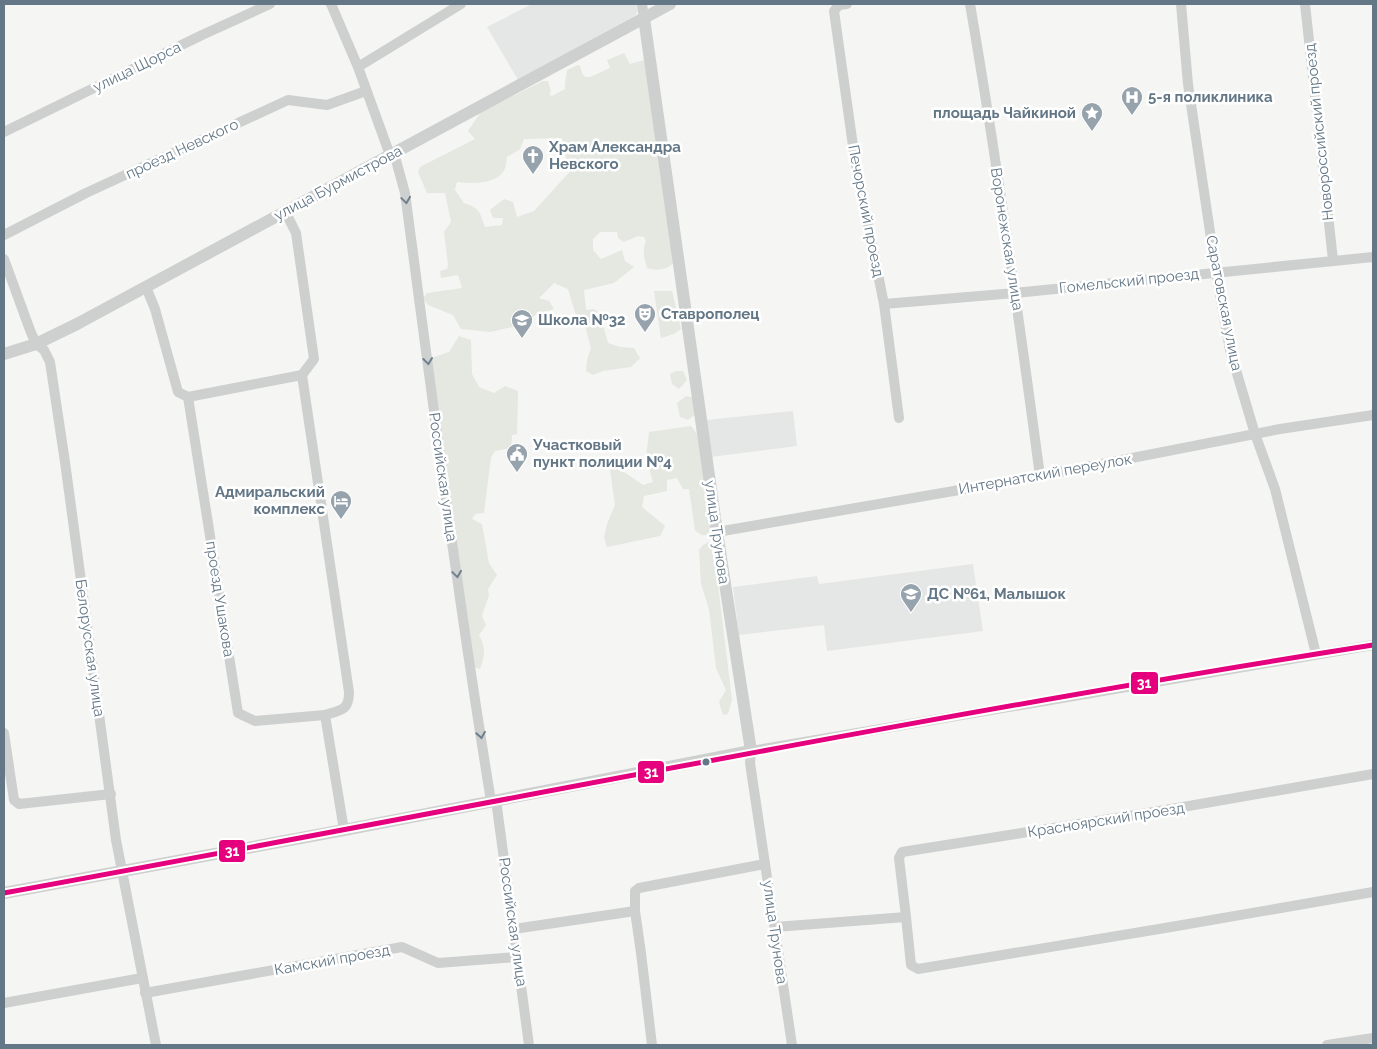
<svg xmlns="http://www.w3.org/2000/svg" width="1377" height="1049" font-family="Raleway,sans-serif">
  <style>
    .built { fill: #e5e7e6 }
    .green { fill: #e4e8e1; fill-rule: evenodd }
    .lines { fill: none; stroke-linecap: round; stroke-linejoin: round }
    .minor { stroke: #ced0d0; stroke-width: 10 }
    .tertiary { stroke: #ced0d0; stroke-width: 12 }
    .bus-1-casing { stroke: #fff; stroke-width: 9 }
    .bus-1 { stroke: #e5007d; stroke-width: 5 }
    .oneway { stroke: #6e808d }
    .bus-dot { fill: #637786; stroke: #fff; stroke-width: 2 }
    .labels { text-anchor: middle; stroke-width: 5; stroke-linejoin: round; paint-order: stroke }
    .street-label { font-size: 15px; fill: #637786; stroke: #fff }
    .poi-label { font-size: 15px; font-weight: bold; fill: #637786; stroke: #fff; text-anchor: start }
    .line-badge { stroke: #fff; stroke-width: 2 }
    .badge-label { font-size: 14px; text-anchor: middle; font-weight: bold; fill: #fff }
  </style>
  <rect width="100%" height="100%" fill="#f5f5f3"/>
  <g class="built">
    <polygon points="532,4 636,4 638,10 636,15 518,80 487,27"/>
    <polygon points="793,411 797,446 711,457 706,420"/>
    <polygon points="973,564 983,631 827,651 824,625 739,635 733,587 817,576 819,584"/>
  </g>
  <g class="green">
    <path d="M624 53 630 64 644 60 674 262C668 270 656 271 647 268 644 257 642 251 646 241L644 237 638 236 624 242 618 238 617 232H600L593 239V250L601 259 622 250 625 261 634 267 614 283 584 290 586 310 594 309 600 313 608 343 620 347 634 348 640 358 631 367 603 371 593 375 586 371 587 360 591 348 585 326 578 322 568 289 554 283 539 298 549 301 554 309 535 315 525 324 490 332 461 329 453 315 428 305 423 298 427 293 462 288 458 275 441 278 440 271 447 269 448 265 444 232 451 222 445 193H427L418 172 420 167 475 139 468 131 481 112 543 81H548L551 91 549 94 552 96 565 89C564 81 567 77 567 70L578 65 580 66 582 73 585 77H590L610 68 607 60ZM562 138 566 158 575 166 534 211 517 217 513 202 504 199 490 210 493 218H503L502 225 485 227C480 213 480 208 464 203L455 190 457 182C470 183 494 185 503 172 506 168 506 162 507 157L520 149 524 139Z"/>
    <polygon points="654,291 672,291 681,329 674,334 661,338"/>
    <path d="M459 336 471 340 472 374 479 387 494 393 505 386 518 391 517 434 512 435 511 448 495 451 491 457 484 513 475 514 472 519 482 524 489 563 497 575 488 589 489 595 482 616 486 625 479 635C486 648 485 656 480 669L474 667 431 358 449 352Z"/>
    <polygon points="676,371 683,371 687,380 679,389 672,384 670,374"/>
    <polygon points="686,396 695,398 696,414 688,420 680,417 677,403"/>
    <path d="M691 426 697 434 712 530C707 538 701 536 695 530L689 489H683L677 478 667 480V491L644 496 642 507 665 526 660 536 607 547 604 537 607 524 615 505 610 469 615 466 643 485 653 482 646 458 649 432Z"/>
    <polygon points="709,542 713,544 732,700 728,714 723,715 719,702 726,690 716,668 709,609 701,584 699,550 703,545"/>
  </g>
  <g class="lines">
    <g class="minor">
      <polyline points="331,4 358,67 390,155"/>
      <polyline points="642,4 644,18"/>
      <polyline points="847,4 839,5 834,11 855,160 884,304 899,418"/>
      <path d="M970 4C997 161 1019 318 1040 476"/>
      <polyline points="1181,4 1188,84 1216,272 1230,350 1255,434 1275,489 1316,654"/>
      <polyline points="1305,4 1333,260"/>
      <polyline points="358,67 461,4"/>
      <polyline points="4,132 202,35 270,4"/>
      <path d="M394 153 405 193C432 396 458 599 491 801"/>
      <path d="M285 211 296 233 314 359 302 375 349 692C349 711 341 710 325 715L344 830"/>
      <polyline points="4,235 86,193 288,100 327,105 366,91"/>
      <polyline points="4,259 30,330 36,344 44,350 50,362 65,462 116,840 156,1045"/>
      <polyline points="146,287 155,309 178,392 188,397 238,713 255,721 325,715"/>
      <polyline points="884,304 1015,293 1373,257"/>
      <polyline points="188,397 302,375"/>
      <polyline points="717,532 1040,476 1280,429 1373,415"/>
      <polyline points="4,733 14,800 19,804 111,794"/>
      <polyline points="496,800 529,1045"/>
      <polyline points="906,917 911,965 918,969 1165,928 1373,892"/>
      <polyline points="775,927 906,917 899,858 902,852 1154,812 1373,774"/>
      <polyline points="514,929 635,911"/>
      <polyline points="145,993 402,947 438,963 518,957"/>
      <polyline points="4,1003 142,978"/>
      <polyline points="652,1045 641,953 635,911 635,891 639,888 765,864"/>
      <polyline points="792,1045 750,763 751,751 1373,645"/>
      <polyline points="1327,1045 1373,1038"/>
    </g>
    <g class="tertiary">
      <polyline points="4,354 36,344 77,324 670,4"/>
      <polyline points="4,893 344,830 751,751 717,532 644,18"/>
    </g>
    <g class="bus-1-casing">
      <path id="bus-1" d="M4 893C460 810 915 717 1373 645"/>
    </g>
    <use href="#bus-1" class="bus-1"/>
  </g>
  <defs><path id="oneway-chevron" d="M-2-3.5L2.5 0L-2 3.5" fill="none" stroke-width="1.6" stroke-linecap="round" stroke-linejoin="round" transform="scale(1.25)"/></defs>
  <g class="oneway">
    <use href="#oneway-chevron" transform="translate(406 200) rotate(82)"/>
    <use href="#oneway-chevron" transform="translate(428 361) rotate(83)"/>
    <use href="#oneway-chevron" transform="translate(457 574) rotate(82)"/>
    <use href="#oneway-chevron" transform="translate(481 735) rotate(81)"/>
  </g>
  <defs>
    <g id="hospital-pin" transform="scale(1.125)"><path d="M0 17L-7.5 6A9.5 9.5 0 1 1 7.5 6Z" fill="#96a3ac" stroke="#fff"/><path d="M-5-5h3v3.5h4V-5h3V5h-3V1.5h-4V5h-3Z" fill="#fff"/></g>
    <g id="sight-pin" transform="scale(1.125)"><path d="M0 17L-7.5 6A9.5 9.5 0 1 1 7.5 6Z" fill="#96a3ac" stroke="#fff"/><path d="M0-6L1.8-2.2L6-1.7L2.9 1.2L3.7 5.4L0 3.3L-3.7 5.4L-2.9 1.2L-6-1.7L-1.8-2.2Z" fill="#fff"/></g>
    <g id="church-pin" transform="scale(1.125)"><path d="M0 17L-7.5 6A9.5 9.5 0 1 1 7.5 6Z" fill="#96a3ac" stroke="#fff"/><path d="M-1.2-6h2.4v3.5h3.3v2.4h-3.3V6h-2.4V-.1h-3.3v-2.4h3.3Z" fill="#fff"/></g>
    <g id="theatre-pin" transform="scale(1.125)"><path d="M0 17L-7.5 6A9.5 9.5 0 1 1 7.5 6Z" fill="#96a3ac" stroke="#fff"/><path d="M-5-5.5Q0-4 5-5.5V0Q5 5 0 6Q-5 5-5 0ZM-3.3-2.5H-1v1.5H-3.3ZM1-2.5H3.3v1.5H1ZM-2.8 1Q0 5.5 2.8 1Z" fill="#fff"/></g>
    <g id="school-pin" transform="scale(1.125)"><path d="M0 17L-7.5 6A9.5 9.5 0 1 1 7.5 6Z" fill="#96a3ac" stroke="#fff"/><path d="M0-5L7-2L0 1L-7-2ZM-4 1L0 2.5L4 1V4Q0 6-4 4Z" fill="#fff"/></g>
    <g id="civic-pin" transform="scale(1.125)"><path d="M0 17L-7.5 6A9.5 9.5 0 1 1 7.5 6Z" fill="#96a3ac" stroke="#fff"/><path d="M-.6-6.5H3V-4.5H.6V-3L4-1V1h2V6H-6V1h2V-1L-.6-3ZM-1.2 2.5V6h2.4V2.5Z" fill="#fff"/></g>
    <g id="hotel-pin" transform="scale(1.125)"><path d="M0 17L-7.5 6A9.5 9.5 0 1 1 7.5 6Z" fill="#96a3ac" stroke="#fff"/><path d="M-6-4.5h1.5V1H6V5H4.5V3h-9V5H-6ZM-4 0a1.8 1.8 0 1 1 3.6 0ZM.5 0V-2.5h3Q6-2.5 6 0Z" fill="#fff"/></g>
  </defs>
  <g fill-rule="evenodd">
    <use href="#hospital-pin" x="1132" y="97"/>
    <use href="#sight-pin" x="1092" y="113"/>
    <use href="#church-pin" x="533" y="156"/>
    <use href="#theatre-pin" x="645" y="314"/>
    <use href="#school-pin" x="522" y="320"/>
    <use href="#civic-pin" x="517" y="454"/>
    <use href="#hotel-pin" x="341" y="501"/>
    <use href="#school-pin" x="911" y="594"/>
  </g>
  <circle class="bus-dot" cx="706" cy="762" r="4.5"/>
  <g class="labels">
    <g class="street-label">
      <text transform="translate(137 67) rotate(-26)" y="5">улица Щорса</text>
      <text transform="translate(1319 132) rotate(-96)" y="5">Новороссийский проезд</text>
      <text transform="translate(182 149) rotate(-25)" y="5">проезд Невского</text>
      <text transform="translate(338 183) rotate(-28)" y="5">улица Бурмистрова</text>
      <text transform="translate(866 211) rotate(79)" y="5">Печорский проезд</text>
      <text transform="translate(1007 239) rotate(81)" y="5">Воронежская улица</text>
      <text transform="translate(1129 281) rotate(-6)" y="5">Гомельский проезд</text>
      <text transform="translate(1224 303) rotate(79)" y="5">Саратовская улица</text>
      <text transform="translate(1045 474) rotate(-10)" y="5">Интернатский переулок</text>
      <text transform="translate(443 477) rotate(82)" y="5">Российская улица</text>
      <text transform="translate(717 532) rotate(82)" y="5">улица Трунова</text>
      <text transform="translate(220 599) rotate(81)" y="5">проезд Ушакова</text>
      <text transform="translate(90 648) rotate(82)" y="5">Белорусская улица</text>
      <text transform="translate(1106 820) rotate(-9)" y="5">Красноярский проезд</text>
      <text transform="translate(513 922) rotate(82)" y="5">Российская улица</text>
      <text transform="translate(775 932) rotate(82)" y="5">улица Трунова</text>
      <text transform="translate(332 960) rotate(-10)" y="5">Камский проезд</text>
    </g>
    <g class="poi-label">
      <text x="1148" y="102">5-я поликлиника</text>
      <text x="1076" y="118" text-anchor="end">площадь Чайкиной</text>
      <text x="549" y="152">Храм Александра<tspan x="549" dy="17">Невского</tspan></text>
      <text x="661" y="319">Ставрополец</text>
      <text x="538" y="325">Школа №32</text>
      <text x="533" y="450">Участковый<tspan x="533" dy="17">пункт полиции №4</tspan></text>
      <text x="325" y="497" text-anchor="end">Адмиральский<tspan x="325" dy="17">комплекс</tspan></text>
      <text x="927" y="599">ДС №61, Малышок</text>
    </g>
  </g>
  <g class="line-badge">
    <rect x="1130" y="671" width="29" height="24" rx="5" fill="#e5007d"/>
    <rect x="637" y="760" width="28" height="24" rx="5" fill="#e5007d"/>
    <rect x="218" y="839" width="28" height="24" rx="5" fill="#e5007d"/>
  </g>
  <g class="badge-label">
    <text x="1144" y="688">31</text>
    <text x="651" y="777">31</text>
    <text x="232" y="856">31</text>
  </g>
  <rect width="1377" height="1049" fill="none" stroke="#637786" stroke-width="10"/>
</svg>
